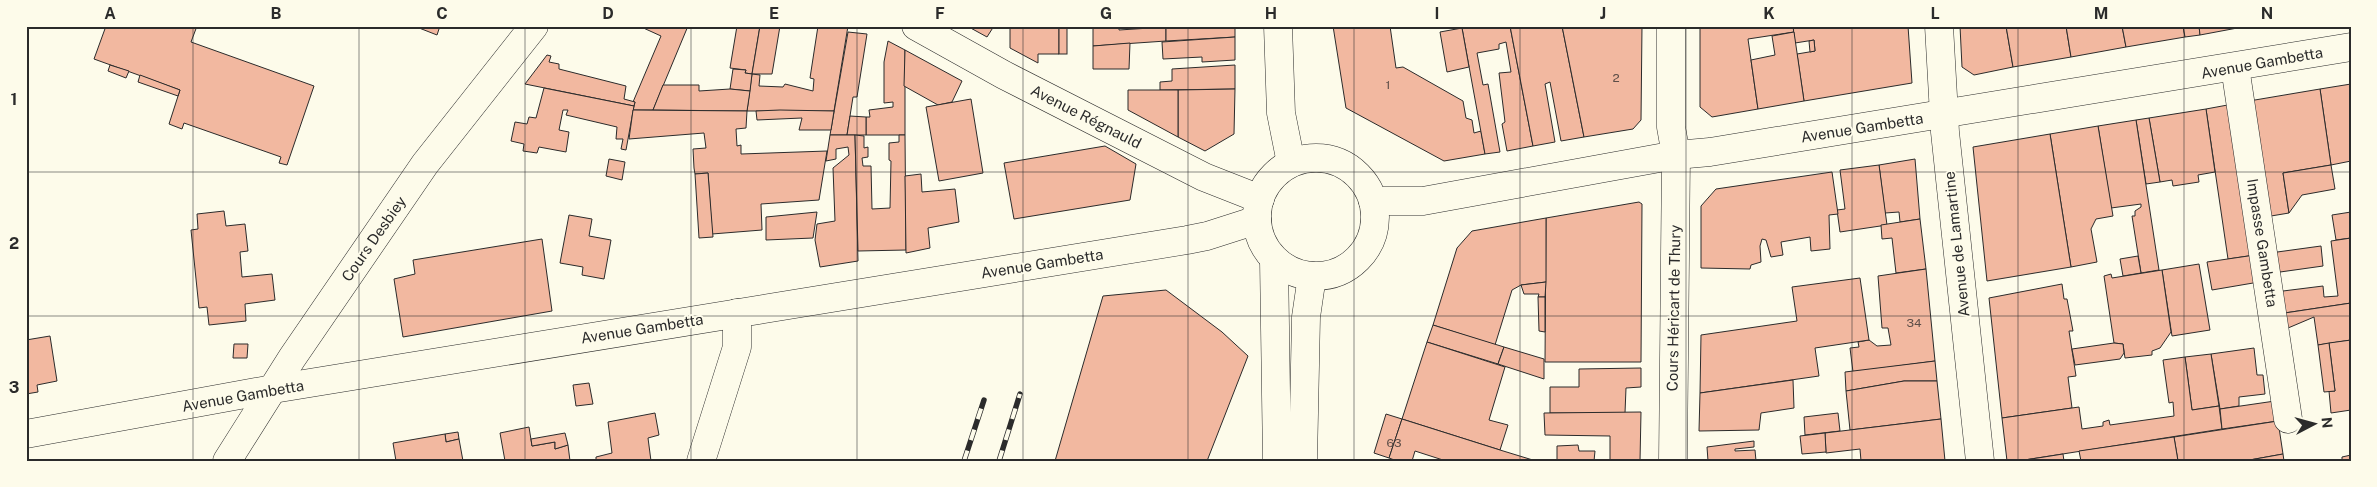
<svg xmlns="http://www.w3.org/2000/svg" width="2377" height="487" font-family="'Public Sans',sans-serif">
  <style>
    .building { fill: #f2b8a0; stroke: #2b2b2b }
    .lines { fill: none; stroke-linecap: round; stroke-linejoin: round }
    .minor-casing { stroke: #2b2b2b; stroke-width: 29 }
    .minor { stroke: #fdfbea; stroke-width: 28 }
    .rail-casing { stroke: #2b2b2b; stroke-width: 5.5 }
    .rail { stroke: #fdfbea; stroke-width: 4; stroke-dasharray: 11; stroke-linecap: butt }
    .grid { fill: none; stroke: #2b2b2b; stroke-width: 1; stroke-opacity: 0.55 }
    .labels { text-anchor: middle; stroke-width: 4; stroke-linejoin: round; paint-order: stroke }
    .number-label { font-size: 12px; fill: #5d4e48 }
    .street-label { font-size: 15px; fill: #2b2b2b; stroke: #fdfbea }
    .neatline { fill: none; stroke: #2b2b2b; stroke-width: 2 }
    .grid-label { font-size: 16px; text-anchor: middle; font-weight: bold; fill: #2b2b2b }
  </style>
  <rect width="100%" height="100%" fill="#fdfbea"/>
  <g class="building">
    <polygon points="106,26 197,26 191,42 314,86 287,165 279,163 281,157 184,123 182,129 169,124 180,90 94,59"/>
    <polygon points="414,26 440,26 437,35"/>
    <polygon points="639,26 688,26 653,110 633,110 635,102 633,102 661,36"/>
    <polygon points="737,26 760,26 752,74 745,73 746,70 730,68"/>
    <polygon points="760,26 780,26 772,74 752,74"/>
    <polygon points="818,26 848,26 834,111 747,111 752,74 760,75 759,86 783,87 785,84 813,91 814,79 810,78"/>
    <polygon points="967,26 994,26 987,37"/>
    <polygon points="1010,26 1059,26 1059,54 1038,54 1038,63 1010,48"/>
    <rect x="1059" y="26" width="8" height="28"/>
    <polygon points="1093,26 1119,26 1119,30 1166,27 1166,41 1093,46"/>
    <polygon points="1235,26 1235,37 1166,41 1166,26"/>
    <polygon points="1333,26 1390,26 1396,68 1403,67 1463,101 1466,118 1472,120 1474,133 1481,131 1485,154 1444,161 1346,108"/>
    <polygon points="1471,26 1510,26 1533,146 1507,151 1502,124 1505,122 1499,73 1511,72 1506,42 1499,44 1499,49 1477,53 1483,85 1488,84 1500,152 1485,154 1462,28"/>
    <polygon points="1510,26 1562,26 1584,137 1561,141 1550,82 1545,84 1555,142 1533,146"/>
    <polygon points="1562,26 1642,26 1641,120 1633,129 1584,137"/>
    <polygon points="1700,26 1793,26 1794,32 1748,39 1758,109 1712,117 1700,107"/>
    <polygon points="1793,26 1908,26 1912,83 1804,101 1797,54 1815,51 1814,40 1795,43"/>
    <polygon points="1960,26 2006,26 2013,67 1974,75 1962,67"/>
    <polygon points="2006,26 2066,26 2071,57 2013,67"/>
    <polygon points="2066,26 2122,26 2126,47 2071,57"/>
    <polygon points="2122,26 2183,26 2185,37 2126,47"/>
    <polygon points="2183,26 2199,26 2200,35 2185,37"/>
    <polygon points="2199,26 2248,26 2200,35"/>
    <polygon points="1462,28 1469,67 1447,72 1440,32"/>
    <polygon points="848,32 867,34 857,97 853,97 847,135 830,135"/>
    <polygon points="1794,32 1804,101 1758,109 1751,60 1775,55 1772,36"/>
    <polygon points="1235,37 1235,60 1202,62 1202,57 1163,59 1162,42"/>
    <polygon points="1814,40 1815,51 1810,52 1809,41"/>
    <polygon points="888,41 905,50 905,135 866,135 866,117 870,117 869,110 893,107 893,102 884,103 884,62"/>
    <polygon points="1130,43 1129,69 1093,69 1093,46"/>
    <polygon points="905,50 962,81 952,102 938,105 904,86"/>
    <polygon points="547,55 551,56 549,62 559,64 559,69 626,86 624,99 635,102 634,106 525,84"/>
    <polygon points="110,65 129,71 126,78 108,71"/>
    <polygon points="1235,65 1235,89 1160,90 1160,82 1172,81 1172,69"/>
    <polygon points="733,69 746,70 745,73 752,74 750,91 730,89"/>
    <polygon points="140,75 180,90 178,96 138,82"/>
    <polygon points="2351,84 2351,161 2331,165 2320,89"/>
    <polygon points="663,85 699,85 699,91 730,89 750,91 747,111 653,110"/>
    <polygon points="544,88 634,106 626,150 621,149 623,139 616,139 617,127 566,115 568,110 563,110 559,130 569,132 566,152 539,147 537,153 523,151 524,144 511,141 515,122 527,124 529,117 536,118"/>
    <polygon points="1235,89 1234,134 1205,151 1178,137 1178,90"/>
    <polygon points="2320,89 2331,165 2283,173 2289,213 2265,217 2249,101"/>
    <polygon points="1128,90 1178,90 1178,137 1128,110"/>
    <polygon points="971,99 983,173 939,181 926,107"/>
    <polygon points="2233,104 2255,255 2228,259 2206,109"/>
    <polygon points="2206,109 2215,172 2198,175 2199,182 2173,186 2172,180 2160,182 2149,118"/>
    <polygon points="633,110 747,111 746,128 736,129 737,146 741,145 741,154 827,151 819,200 761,204 762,230 712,234 708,173 695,174 694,168 693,149 706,148 704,133 629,139"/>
    <polygon points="780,110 834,111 831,130 799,130 802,118 757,120 756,111"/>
    <polygon points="850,116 866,117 866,135 847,135"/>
    <polygon points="2149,118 2160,182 2146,184 2136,120"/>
    <polygon points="2136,120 2159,270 2141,273 2132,216 2135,216 2135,211 2141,207 2141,204 2111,208 2098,126"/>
    <polygon points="2098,126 2113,216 2096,219 2091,229 2097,262 2071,267 2050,134"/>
    <polygon points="2050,134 2071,267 1987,281 1973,147"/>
    <polygon points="830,135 855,135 858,261 820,267 815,240 817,224 835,221 833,168 849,155 848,147 836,149 836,159 826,161"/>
    <polygon points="855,135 864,136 864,148 868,147 868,157 862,158 863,166 871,166 872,209 890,208 891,161 889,160 889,143 899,142 899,135 905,135 906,250 858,251"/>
    <polygon points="1105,146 1136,164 1130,200 1014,219 1004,163"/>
    <polygon points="609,159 625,162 622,180 606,176"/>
    <polygon points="1915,159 1920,219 1900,222 1899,212 1885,213 1879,165"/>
    <polygon points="1879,165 1887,225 1840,232 1837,210 1845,209 1840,170"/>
    <polygon points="2331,165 2335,189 2302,195 2289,213 2283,173"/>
    <polygon points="1832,172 1838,214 1829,215 1830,249 1811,251 1810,237 1781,242 1783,255 1771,257 1766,240 1762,239 1760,246 1761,262 1751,265 1750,269 1701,268 1701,206 1716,189"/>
    <polygon points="708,173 713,237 699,238 695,174"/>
    <polygon points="921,174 922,192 955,189 959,222 928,228 930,248 906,253 905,176"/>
    <polygon points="1639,202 1642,204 1641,362 1545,362 1546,218"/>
    <polygon points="224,211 226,226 245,224 248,251 240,252 242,277 272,274 275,300 245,304 246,321 209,325 207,307 199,308 191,230 198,229 197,214"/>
    <polygon points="817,212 813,238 766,240 766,217"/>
    <polygon points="2351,212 2351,238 2336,240 2332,215"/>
    <polygon points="569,215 592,219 589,236 611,240 604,279 582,275 583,267 560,263"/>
    <polygon points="1546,218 1546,282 1521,285 1512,290 1495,345 1433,325 1457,248 1472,231"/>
    <polygon points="1920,219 1926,269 1896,273 1892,238 1882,239 1881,225"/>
    <polygon points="2351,238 2351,303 2278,314 2275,292 2323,286 2324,297 2338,296 2331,241"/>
    <polygon points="542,239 552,311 403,337 394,279 415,274 413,260"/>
    <polygon points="2321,246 2323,266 2273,273 2270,253"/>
    <polygon points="2255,255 2259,282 2212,290 2207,262"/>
    <polygon points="2138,256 2141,273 2123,276 2120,259"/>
    <polygon points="2199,264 2210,330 2172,336 2162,270"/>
    <polygon points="1926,269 1935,361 1853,372 1850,348 1859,347 1858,342 1869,340 1877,346 1891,345 1888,328 1882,328 1878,276"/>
    <polygon points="2162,270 2171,332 2160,348 2152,351 2152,355 2125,358 2123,344 2114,343 2104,276 2111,274 2112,278"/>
    <polygon points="1860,278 1869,340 1815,348 1819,376 1700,393 1701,335 1797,321 1792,287"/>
    <polygon points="1546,282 1545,297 1538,297 1539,294 1524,294 1521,285"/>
    <polygon points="2062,284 2064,299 2067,299 2073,331 2069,331 2076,376 2068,377 2072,408 2002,418 1989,298"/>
    <polygon points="1166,290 1222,332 1248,356 1207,461 1055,461 1103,296"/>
    <polygon points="1538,297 1545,297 1545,332 1539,331"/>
    <polygon points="2351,303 2351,340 2318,345 2314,317 2281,331 2278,314"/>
    <polygon points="1433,325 1504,347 1498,364 1427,342"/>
    <polygon points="50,336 57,381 37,385 38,392 26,394 26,340"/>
    <polygon points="2351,340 2351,410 2331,413 2329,391 2335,391 2329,343"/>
    <polygon points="1427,342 1505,367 1489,420 1508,425 1500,450 1402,419"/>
    <polygon points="2114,343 2123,344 2124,353 2120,359 2075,365 2072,349"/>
    <polygon points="2329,343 2335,391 2324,392 2318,345"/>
    <polygon points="234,344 248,344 247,358 233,358"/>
    <polygon points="1504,347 1544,359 1544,379 1498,364"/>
    <polygon points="2254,348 2257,375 2263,375 2265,394 2239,397 2239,406 2220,409 2211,354"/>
    <polygon points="2211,354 2219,406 2192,410 2185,357"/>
    <polygon points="2185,357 2192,410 2219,406 2222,429 2018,461 2007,461 2002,418 2079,407 2082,429 2103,426 2103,422 2109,420 2110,425 2174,416 2173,402 2169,403 2163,360"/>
    <polygon points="1935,361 1937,381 1904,381 1846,391 1845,372"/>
    <polygon points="1641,368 1641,387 1626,388 1625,413 1550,413 1550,387 1579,387 1579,369"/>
    <polygon points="1793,380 1794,408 1761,413 1759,430 1699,431 1700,393"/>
    <polygon points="1904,381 1937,381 1941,419 1850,430 1846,391"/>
    <polygon points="589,383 593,404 576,406 573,385"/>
    <polygon points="2275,401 2278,421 2222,429 2220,409"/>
    <polygon points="1641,412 1640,461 1610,461 1610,436 1545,435 1544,413"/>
    <polygon points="655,413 659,435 648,438 651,461 596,461 596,457 612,453 608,422"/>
    <polygon points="1838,413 1840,431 1805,435 1804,417"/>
    <polygon points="1386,414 1402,419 1389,458 1374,453"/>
    <polygon points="1402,419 1500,450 1536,461 1446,461 1415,451 1412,461 1397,461 1389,458"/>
    <polygon points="1941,419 1945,461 1861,461 1860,449 1826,453 1825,433"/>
    <polygon points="2278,421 2283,454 2244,461 2178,461 2174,437"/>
    <polygon points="529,427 532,446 555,442 555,449 568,445 570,461 505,461 500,433"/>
    <polygon points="458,432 459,439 446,442 445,434"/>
    <polygon points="565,433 568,445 555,449 555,442 532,446 531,439"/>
    <polygon points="1825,433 1826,452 1802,454 1800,436"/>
    <polygon points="445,434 446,442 459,439 463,461 396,461 393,443"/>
    <polygon points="2174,437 2178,461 2081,461 2079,451"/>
    <polygon points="1754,441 1754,447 1735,449 1735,451 1755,450 1756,461 1708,461 1707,447"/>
    <polygon points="1578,445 1579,451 1595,451 1594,461 1557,461 1557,446"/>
    <polygon points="2063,454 2064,461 2018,461 2044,457"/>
    <polygon points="2283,454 2284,461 2244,461"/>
    <polygon points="2351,455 2351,461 2342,461 2342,457"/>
  </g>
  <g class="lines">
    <g class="minor-casing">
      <g id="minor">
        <polyline points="916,26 1004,75 1204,177 1260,199"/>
        <polyline points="1278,26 1281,113 1291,163"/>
        <polyline points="1671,26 1671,127 1676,155 1673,461"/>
        <polyline points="1939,26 1945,132 1980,461"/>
        <polyline points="2235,67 2288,419"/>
        <circle cx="1316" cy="217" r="59"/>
        <polyline points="1373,201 1423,201 1676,155 1710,152 2351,47"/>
        <polyline points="1274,260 1277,461"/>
        <polyline points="26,434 273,389 1187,240 1207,236 1257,220"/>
        <polyline points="227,461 292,358 425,164 534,26"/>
        <polyline points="701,461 737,347 737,313"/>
        <polyline points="1303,461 1306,317 1312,276"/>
      </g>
    </g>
    <use href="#minor" class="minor"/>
    <g class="rail-casing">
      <g id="rail">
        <polyline points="964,461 984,400"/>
        <polyline points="999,461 1020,394"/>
      </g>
    </g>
    <use href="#rail" class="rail"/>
  </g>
  <path class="grid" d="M193 26V461M359 26V461M525 26V461M691 26V461M857 26V461M1023 26V461M1188 26V461M1354 26V461M1520 26V461M1686 26V461M1852 26V461M2018 26V461M2184 26V461M26 172H2351M26 316H2351"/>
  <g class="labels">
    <g class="number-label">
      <text x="1616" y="82">2</text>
      <text x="1388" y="89">1</text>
      <text x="1914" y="327">34</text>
      <text x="1394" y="447">63</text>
    </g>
    <g class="street-label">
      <text transform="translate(2262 63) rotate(-10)" y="5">Avenue Gambetta</text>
      <text transform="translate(1086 117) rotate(27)" y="5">Avenue Régnauld</text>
      <text transform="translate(1862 128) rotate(-9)" y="5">Avenue Gambetta</text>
      <text transform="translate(374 239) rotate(-55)" y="5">Cours Desbiey</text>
      <text transform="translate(2262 243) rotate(81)" y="5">Impasse Gambetta</text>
      <text transform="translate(1957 244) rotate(-96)" y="5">Avenue de Lamartine</text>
      <text transform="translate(1042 264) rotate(-9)" y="5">Avenue Gambetta</text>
      <text transform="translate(1674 308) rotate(-89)" y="5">Cours Héricart de Thury</text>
      <text transform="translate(642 329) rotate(-9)" y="5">Avenue Gambetta</text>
      <text transform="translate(243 396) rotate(-10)" y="5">Avenue Gambetta</text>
    </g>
  </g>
  <rect width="2377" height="487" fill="none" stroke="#fdfbea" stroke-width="55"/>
  <g transform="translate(2314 424) rotate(84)" stroke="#fdfbea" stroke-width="4" paint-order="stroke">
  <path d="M0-4L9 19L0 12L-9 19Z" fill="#2b2b2b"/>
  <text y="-8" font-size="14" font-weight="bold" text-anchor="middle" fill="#2b2b2b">N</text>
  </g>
  <rect x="28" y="28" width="2322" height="432" class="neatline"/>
  <g class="grid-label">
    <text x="110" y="19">A</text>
    <text x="276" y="19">B</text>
    <text x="442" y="19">C</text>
    <text x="608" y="19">D</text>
    <text x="774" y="19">E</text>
    <text x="940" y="19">F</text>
    <text x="1106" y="19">G</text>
    <text x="1271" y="19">H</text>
    <text x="1437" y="19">I</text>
    <text x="1603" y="19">J</text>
    <text x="1769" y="19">K</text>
    <text x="1935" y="19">L</text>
    <text x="2101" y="19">M</text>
    <text x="2267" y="19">N</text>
    <text x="14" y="105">1</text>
    <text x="14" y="249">2</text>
    <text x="14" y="393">3</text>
  </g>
</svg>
